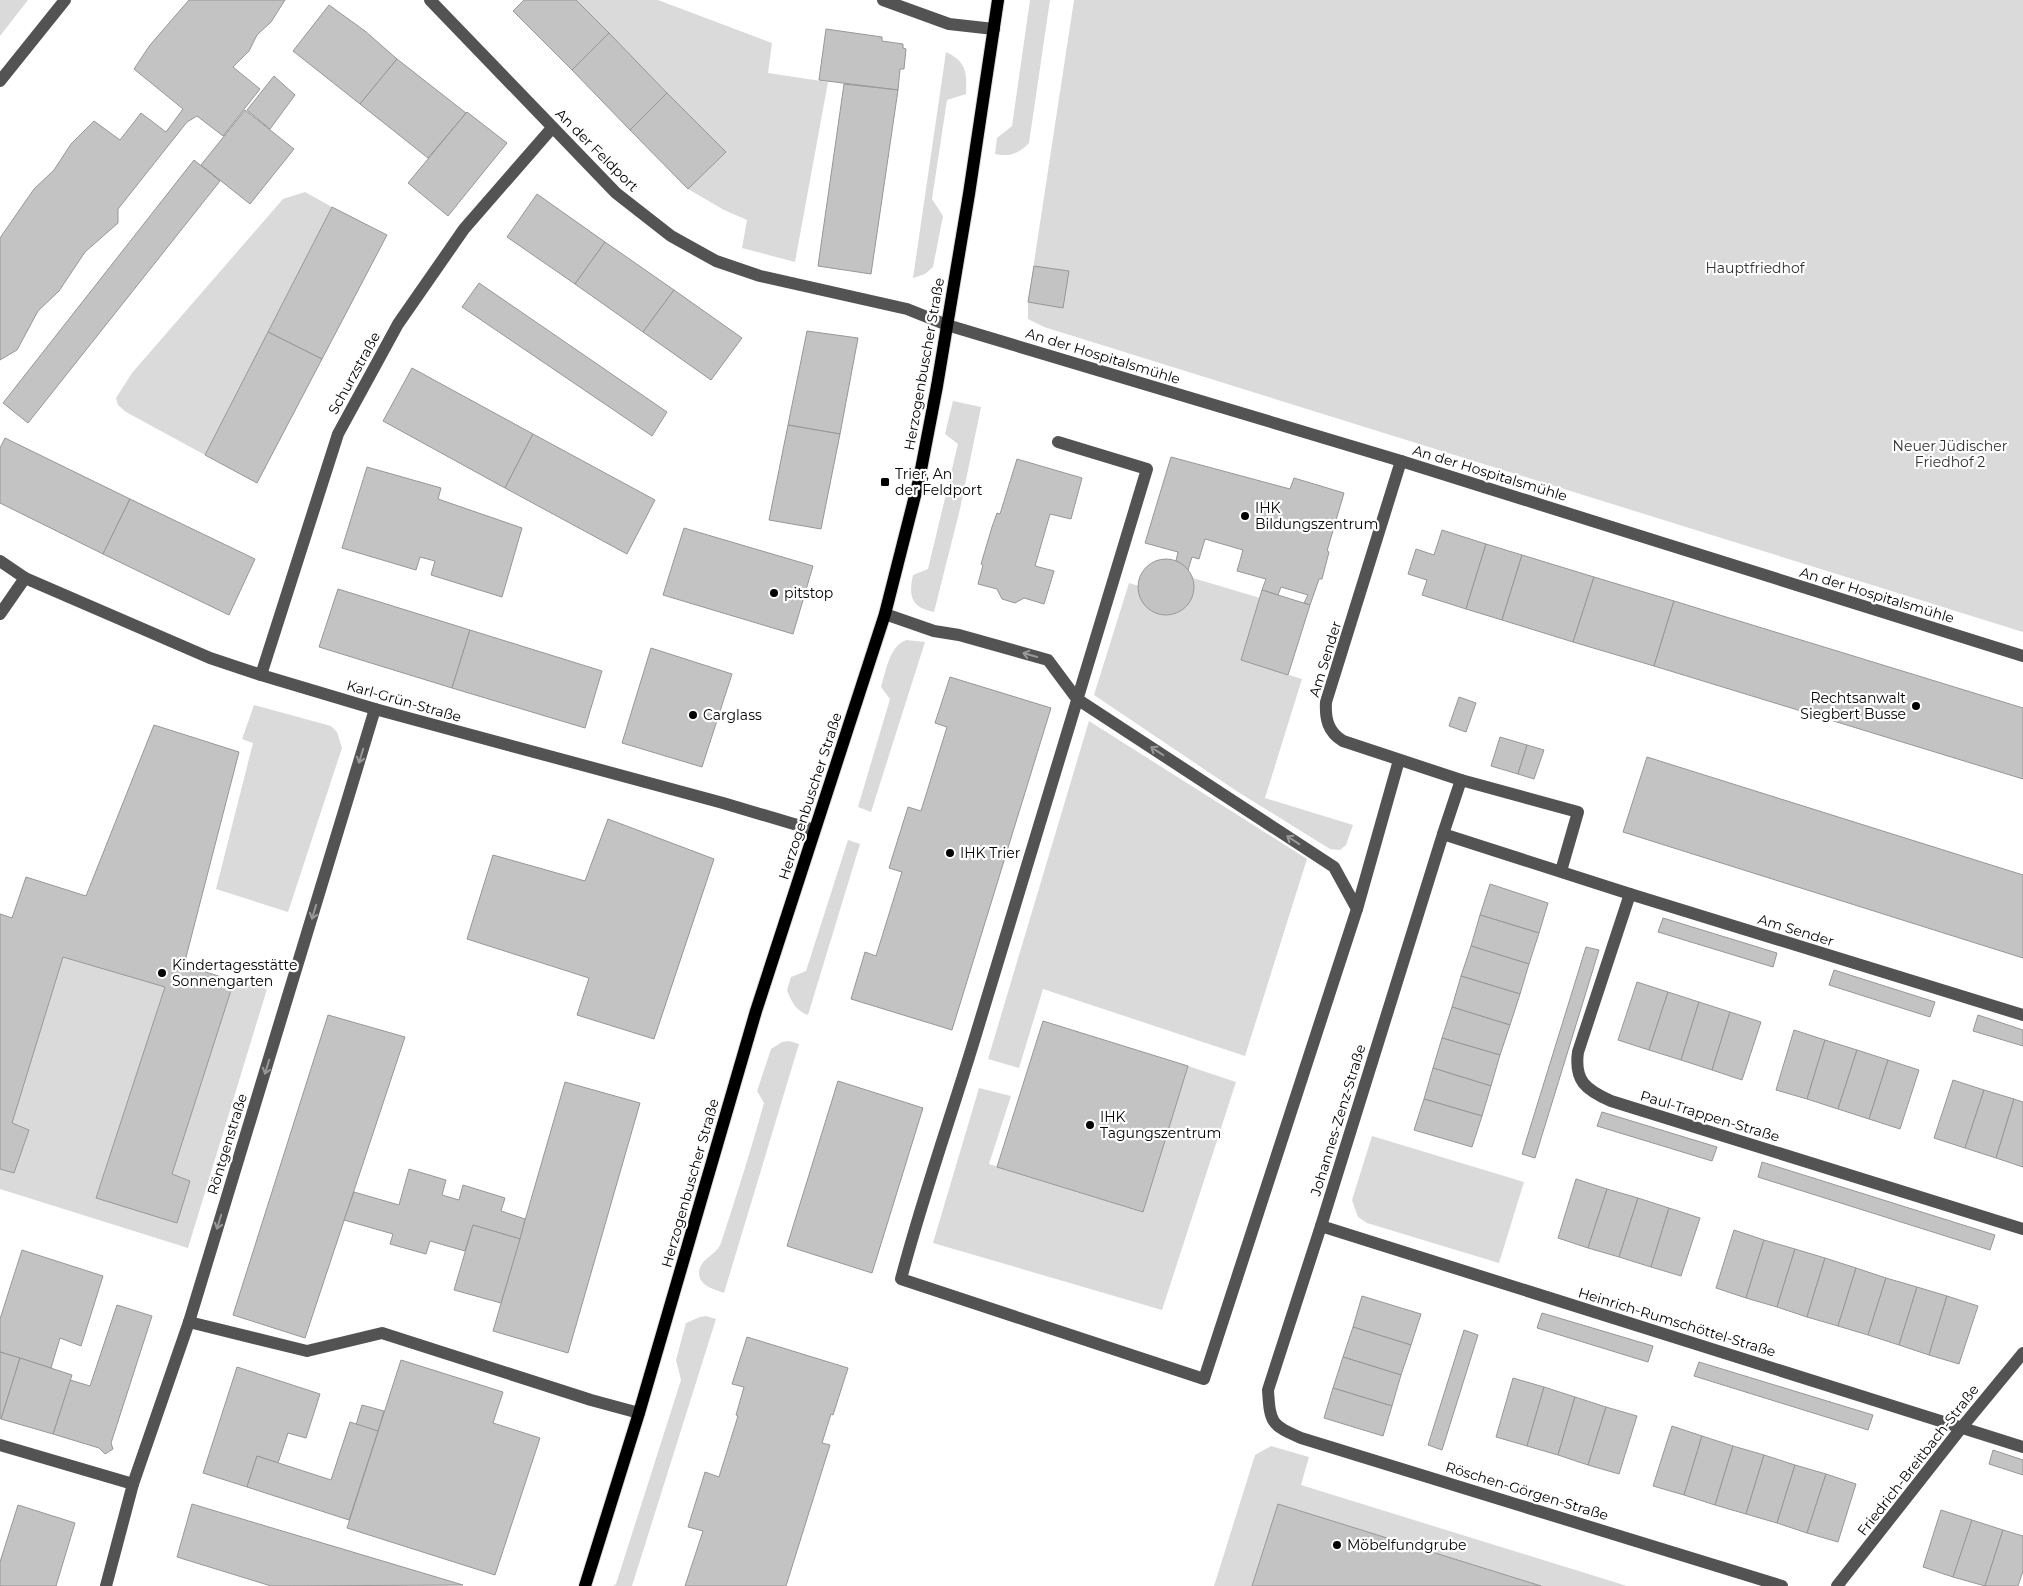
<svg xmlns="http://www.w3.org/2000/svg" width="2023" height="1586" font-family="Montserrat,sans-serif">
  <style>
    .green { fill: #dadada }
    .building { fill: #c3c3c3; stroke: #979797 }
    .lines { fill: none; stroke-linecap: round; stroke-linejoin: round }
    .major-casing { stroke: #dbdbdb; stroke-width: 14 }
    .minor { stroke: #535353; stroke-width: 12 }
    .major { stroke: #000; stroke-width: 12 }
    .oneway { stroke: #989898 }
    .poi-dot { fill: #000; stroke: #fff; stroke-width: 2 }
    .labels { text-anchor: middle; stroke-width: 4.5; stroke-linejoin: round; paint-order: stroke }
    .street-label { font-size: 14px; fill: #000; stroke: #fff }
    .park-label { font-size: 14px; fill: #313131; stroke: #fff }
    .poi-label { font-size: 14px; fill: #000; stroke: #fff; text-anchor: start }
  </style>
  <rect width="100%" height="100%" fill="#fff"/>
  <g class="green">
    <polygon points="0,0 28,0 0,36"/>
    <polygon points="576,0 658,0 772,43 768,73 828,82 795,262 742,248 747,220 724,210 688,189 725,152"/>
    <path d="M1030 0H1050L1029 143C1018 154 1010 157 995 154L997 138 1012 126Z"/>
    <polygon points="1074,0 2023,0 2023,632 1044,327 1028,319 1028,302"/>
    <path d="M946 52C967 62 967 73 966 94L947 100 932 199 943 216 933 267 925 274 913 278Z"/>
    <polygon points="305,192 332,207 205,455 126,412 118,405 116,398 132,373 283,199"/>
    <path d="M953 401 981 407 960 509 934 612C912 608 908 597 913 575L928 569 958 444 945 434Z"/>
    <path d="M1193 578 1260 598 1241 660 1302 679 1265 798 1353 825 1346 845 1340 850 1330 849 1238 792 1094 695 1129 583 1139 586C1143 630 1201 621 1193 578Z"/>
    <path d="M906 640 925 642 871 812 858 807 890 699 881 687C886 671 889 647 906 640Z"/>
    <polygon points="254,705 331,726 337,732 342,748 288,912 216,889 253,743 242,739"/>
    <polygon points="1089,721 1307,859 1245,1056 1043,989 1019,1068 988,1059"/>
    <path d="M848 840 860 844 808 1015C796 1011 791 1001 787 990L791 977 806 971Z"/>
    <polygon points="63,957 165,987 96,1197 177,1223 190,1181 172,1174 234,981 267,989 188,1248 0,1189 0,1169 14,1173 29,1130 12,1123"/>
    <path d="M789 1041 799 1044 724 1293C714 1289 699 1286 699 1273 699 1259 717 1255 721 1243 736 1197 751 1150 764 1103L757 1091 771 1049 782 1042Z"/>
    <polygon points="1188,1066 1236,1082 1162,1310 933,1243 979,1088 1011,1096 989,1164 1142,1212"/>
    <polygon points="1372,1136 1524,1182 1499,1263 1367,1223 1358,1217 1352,1200"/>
    <polygon points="706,1316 716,1319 632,1586 613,1586 616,1584 681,1380 676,1360 686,1323 700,1317"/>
    <polygon points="1271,1446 1309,1457 1301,1485 1627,1586 1541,1586 1278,1504 1252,1586 1214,1586 1255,1455"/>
  </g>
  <g class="building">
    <polygon points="189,0 285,0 271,22 257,35 249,51 233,67 260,89 223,136 197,116 187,122 118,209 118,223 85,252 59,291 38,311 17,350 0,360 0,238 34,189 54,170 71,144 94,121 120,140 141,113 166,132 183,109 134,69 150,45"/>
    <polygon points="524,0 576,0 609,33 572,70 513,11"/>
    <polygon points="329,5 365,31 397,59 360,104 293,51"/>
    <polygon points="826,29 882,37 882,41 903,44 903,48 906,49 904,69 900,69 898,90 819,80"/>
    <polygon points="609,33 667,93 630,130 572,70"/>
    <polygon points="397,59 466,113 428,158 360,104"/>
    <polygon points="274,76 295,95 270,129 247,110"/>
    <polygon points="844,84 898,90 871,274 818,266"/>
    <polygon points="667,93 726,152 688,189 630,130"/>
    <polygon points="245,110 294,149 250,204 201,165"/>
    <polygon points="467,112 507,143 448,216 408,183"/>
    <polygon points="194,160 220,181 28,423 3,403"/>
    <polygon points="537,194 605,242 575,284 507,237"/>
    <polygon points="332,207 387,235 322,359 268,332"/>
    <polygon points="605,242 674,290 643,332 575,284"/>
    <polygon points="1034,266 1069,271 1063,308 1028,302"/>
    <polygon points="479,283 667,412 652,436 462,307"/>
    <polygon points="674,290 742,338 711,380 643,332"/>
    <polygon points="807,331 858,338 840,434 788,425"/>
    <polygon points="268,332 322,359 257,483 205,455"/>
    <polygon points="412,368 533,434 505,488 383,421"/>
    <polygon points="788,425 840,434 821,529 769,520"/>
    <polygon points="533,434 655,500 627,554 505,488"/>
    <polygon points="5,438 130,499 103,554 0,503 0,448"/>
    <polygon points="1171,457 1290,489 1294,478 1344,493 1327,551 1329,552 1322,579 1319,579 1310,605 1304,603 1308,595 1281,587 1278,595 1262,590 1266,579 1237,571 1243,550 1205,539 1199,559 1192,557 1188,570 1176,561 1178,552 1145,543"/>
    <polygon points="1017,459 1082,478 1071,519 1050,514 1035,566 1054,571 1044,604 1024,598 1015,603 1002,599 997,589 978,584 983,565 981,564 992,527 997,513 1000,514"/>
    <polygon points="367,467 441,488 438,499 522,528 502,597 431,575 435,561 420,557 416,570 342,548"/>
    <polygon points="130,499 255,559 229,615 103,554"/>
    <polygon points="684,528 813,566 793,634 663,595"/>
    <polygon points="1442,530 1486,544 1466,609 1422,595 1427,580 1408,574 1416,549 1434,555"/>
    <polygon points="1486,544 1522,555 1502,620 1466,609"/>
    <polygon points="1522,555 1594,577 1573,642 1502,620"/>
    <circle cx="1166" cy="587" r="28"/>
    <polygon points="1594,577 1674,601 1654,666 1573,642"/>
    <polygon points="338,589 470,630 452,688 319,647"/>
    <polygon points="1262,590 1310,605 1288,675 1241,660"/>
    <polygon points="1674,601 2023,708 2023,779 1654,666"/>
    <polygon points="470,630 602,671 585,728 452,688"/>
    <polygon points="651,648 732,674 702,767 622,743"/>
    <polygon points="950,677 1051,708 952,1030 851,999 865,952 876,956 902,872 889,868 908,807 921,811 947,727 935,723"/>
    <polygon points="1459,697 1476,703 1466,732 1449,726"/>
    <polygon points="154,725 239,752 184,965 234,981 172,1174 190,1181 177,1223 96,1198 165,987 63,957 12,1123 29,1130 14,1173 0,1169 0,914 12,918 26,877 86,896"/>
    <polygon points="1500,737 1527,745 1518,774 1491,766"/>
    <polygon points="1527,745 1544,750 1534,779 1518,774"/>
    <polygon points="1647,757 2023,875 2023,958 1623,832"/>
    <polygon points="608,819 714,859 654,1039 577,1015 589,978 467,939 493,855 585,881"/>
    <polygon points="1490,884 1548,903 1539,933 1480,915"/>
    <polygon points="1480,915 1539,933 1529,964 1471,946"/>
    <polygon points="1663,918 1777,953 1773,967 1658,932"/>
    <polygon points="1471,946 1529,964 1520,994 1461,976"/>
    <polygon points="1586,947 1599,950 1535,1158 1522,1154"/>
    <polygon points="1834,970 1935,1002 1930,1017 1829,985"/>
    <polygon points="1461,976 1520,994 1510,1025 1452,1007"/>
    <polygon points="1637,982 1668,992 1649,1050 1618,1040"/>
    <polygon points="1668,992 1699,1002 1681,1060 1649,1050"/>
    <polygon points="1699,1002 1730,1012 1712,1070 1681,1060"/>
    <polygon points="1452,1007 1510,1025 1500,1055 1442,1038"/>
    <polygon points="1730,1012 1761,1022 1742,1080 1712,1070"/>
    <polygon points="328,1015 405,1037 305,1338 233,1315"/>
    <polygon points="1978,1015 2023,1030 2023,1046 1973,1031"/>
    <polygon points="1043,1021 1188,1066 1143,1212 997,1167"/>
    <polygon points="1794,1030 1825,1040 1807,1099 1776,1090"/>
    <polygon points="1442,1038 1500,1055 1491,1086 1433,1068"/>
    <polygon points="1825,1040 1857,1050 1838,1109 1807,1099"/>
    <polygon points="1857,1050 1888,1060 1869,1119 1838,1109"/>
    <polygon points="1888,1060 1919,1070 1900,1129 1869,1119"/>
    <polygon points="1433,1068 1491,1086 1482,1116 1424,1099"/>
    <polygon points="1953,1080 1984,1090 1965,1148 1934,1138"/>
    <polygon points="838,1081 923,1108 872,1273 787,1246"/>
    <polygon points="565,1082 640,1103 568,1353 493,1331"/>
    <polygon points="1984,1090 2014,1099 1996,1158 1965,1148"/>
    <polygon points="1424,1099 1482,1116 1472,1147 1414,1130"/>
    <polygon points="2014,1099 2023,1102 2023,1167 1996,1158"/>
    <polygon points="1602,1112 1717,1147 1712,1161 1597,1126"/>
    <polygon points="1762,1162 1995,1235 1990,1250 1758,1177"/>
    <polygon points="409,1169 446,1180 442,1195 459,1200 463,1185 505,1198 501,1211 525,1219 520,1239 473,1225 465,1251 430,1241 426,1254 390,1244 393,1234 344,1220 354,1192 399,1205"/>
    <polygon points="1576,1179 1607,1189 1588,1248 1558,1238"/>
    <polygon points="1607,1189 1638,1198 1619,1257 1588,1248"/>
    <polygon points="1638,1198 1669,1208 1651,1267 1619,1257"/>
    <polygon points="1669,1208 1700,1218 1681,1276 1651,1267"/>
    <polygon points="473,1225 520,1239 501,1303 454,1290"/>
    <polygon points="1734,1230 1764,1240 1746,1298 1716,1288"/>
    <polygon points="1764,1240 1795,1249 1777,1307 1746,1298"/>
    <polygon points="1795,1249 1825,1258 1807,1317 1777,1307"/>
    <polygon points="22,1250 103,1276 81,1346 60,1338 51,1368 0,1352 0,1319"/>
    <polygon points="1825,1258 1856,1268 1838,1326 1807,1317"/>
    <polygon points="1856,1268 1886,1278 1868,1335 1838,1326"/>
    <polygon points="1886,1278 1917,1287 1899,1345 1868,1335"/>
    <polygon points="1917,1287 1947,1296 1929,1355 1899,1345"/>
    <polygon points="1362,1296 1421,1314 1411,1345 1353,1327"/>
    <polygon points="1947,1296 1978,1306 1959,1364 1929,1355"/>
    <polygon points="117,1305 152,1316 111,1443 113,1449 105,1454 99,1448 53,1434 70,1380 90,1386"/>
    <polygon points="1542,1313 1653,1346 1648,1362 1537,1328"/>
    <polygon points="1353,1327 1411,1345 1401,1375 1343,1357"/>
    <polygon points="1464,1330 1478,1335 1442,1450 1428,1445"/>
    <polygon points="747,1337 848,1368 833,1415 831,1414 822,1443 830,1445 786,1586 685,1586 703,1531 688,1527 705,1472 719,1477 738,1416 736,1415 744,1387 732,1384"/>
    <polygon points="0,1352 20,1358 1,1419 0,1418"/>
    <polygon points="1343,1357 1401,1375 1392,1406 1333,1388"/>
    <polygon points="20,1358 72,1375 53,1434 1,1419"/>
    <polygon points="401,1360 503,1392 493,1423 540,1438 495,1575 347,1528"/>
    <polygon points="1699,1362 1873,1415 1868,1430 1694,1376"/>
    <polygon points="237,1367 320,1394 306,1438 288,1433 278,1463 257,1456 247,1487 203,1473"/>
    <polygon points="1513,1378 1544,1387 1527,1446 1496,1437"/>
    <polygon points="1544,1387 1575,1397 1558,1455 1527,1446"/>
    <polygon points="1333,1388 1392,1406 1383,1436 1324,1418"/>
    <polygon points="1575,1397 1606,1407 1588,1465 1558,1455"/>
    <polygon points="362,1405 384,1411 378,1431 356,1425"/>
    <polygon points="1606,1407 1637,1416 1619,1474 1588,1465"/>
    <polygon points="350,1422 378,1431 349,1520 247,1487 257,1456 331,1480"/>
    <polygon points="1672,1426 1702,1436 1684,1495 1653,1486"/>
    <polygon points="1702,1436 1733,1446 1715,1505 1684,1495"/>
    <polygon points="1733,1446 1764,1455 1746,1514 1715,1505"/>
    <polygon points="1993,1450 2023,1460 2023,1475 1989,1464"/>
    <polygon points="1764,1455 1795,1465 1777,1523 1746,1514"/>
    <polygon points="1795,1465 1826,1474 1807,1533 1777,1523"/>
    <polygon points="1826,1474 1856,1484 1838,1542 1807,1533"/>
    <polygon points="192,1504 463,1585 271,1586 177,1557"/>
    <polygon points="1278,1504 1541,1586 1252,1586"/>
    <polygon points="18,1505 75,1523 56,1586 0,1586 0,1562"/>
    <polygon points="1941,1510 1972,1520 1953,1577 1923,1567"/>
    <polygon points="1972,1520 2003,1530 1985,1586 1953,1577"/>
    <polygon points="2003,1530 2023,1536 2023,1571 2018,1586 1985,1586"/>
  </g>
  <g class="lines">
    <g class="major-casing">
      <polyline id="major" points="585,1586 639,1413 756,1011 885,614 919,480 937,386 969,194 998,0"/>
    </g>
    <g class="minor">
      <polyline points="430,0 616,193 671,236 716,261 760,276 907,309 947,325 1401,461 2023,656"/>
      <polyline points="883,0 949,24 994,29"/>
      <polyline points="0,81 65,0"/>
      <path d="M1401 461 1326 702C1325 719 1328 732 1343 741L1461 780 1443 834 1630 894 2023 1015"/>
      <polyline points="0,561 25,578 210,658 261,675 375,709 723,803 814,830"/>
      <polyline points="0,614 25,578"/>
      <path d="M885 614 934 631 959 635 1048 660 1077 699 1334 867 1357 909 1204 1379 901 1279C923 1195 952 1114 977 1031 1033 843 1090 656 1147 469L1058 442"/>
      <polyline points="261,675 338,434 398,324 464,229 552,128"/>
      <polyline points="1461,780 1578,812 1561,871"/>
      <path d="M1443 834 1321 1226 1268 1390C1270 1423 1271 1425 1301 1438L1782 1586"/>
      <path d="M1630 894 1578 1052C1574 1081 1586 1090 1611 1101L2023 1229"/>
      <polyline points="1357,909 1399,760"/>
      <polyline points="1321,1226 2023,1447"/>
      <polyline points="189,1322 307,1351 382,1333 591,1400 639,1413"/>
      <polyline points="0,1445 133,1484"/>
      <polyline points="106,1586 133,1484 189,1322 375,709"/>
      <polyline points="1837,1586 1962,1427 2023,1353"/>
    </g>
    <use href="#major" class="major"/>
  </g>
  <defs><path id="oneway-shaft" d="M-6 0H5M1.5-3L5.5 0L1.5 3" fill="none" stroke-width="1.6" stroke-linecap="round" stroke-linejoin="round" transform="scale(1.25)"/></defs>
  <g class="oneway">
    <use href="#oneway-shaft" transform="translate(1030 655) rotate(-164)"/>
    <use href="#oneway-shaft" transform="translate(1157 751) rotate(-147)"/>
    <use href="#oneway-shaft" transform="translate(361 756) rotate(107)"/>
    <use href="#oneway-shaft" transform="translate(1293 840) rotate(-147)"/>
    <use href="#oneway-shaft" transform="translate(314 912) rotate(107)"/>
    <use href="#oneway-shaft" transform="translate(267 1067) rotate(107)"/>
    <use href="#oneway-shaft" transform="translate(219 1222) rotate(107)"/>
  </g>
  <g class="poi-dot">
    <rect x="880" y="477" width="10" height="10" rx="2.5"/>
    <circle cx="1245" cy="516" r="5"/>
    <circle cx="774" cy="593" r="5"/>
    <circle cx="1916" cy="706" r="5"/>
    <circle cx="693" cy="715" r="5"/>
    <circle cx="950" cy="853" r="5"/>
    <circle cx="162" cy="973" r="5"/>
    <circle cx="1090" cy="1125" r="5"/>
    <circle cx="1337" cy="1545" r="5"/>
  </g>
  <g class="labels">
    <g class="street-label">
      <text transform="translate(597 150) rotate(45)" y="5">An der Feldport</text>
      <text transform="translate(1103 356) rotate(17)" y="5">An der Hospitalsmühle</text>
      <text transform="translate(924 364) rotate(-80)" y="5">Herzogenbuscher Straße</text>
      <text transform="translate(354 373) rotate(-61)" y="5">Schurzstraße</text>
      <text transform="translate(1490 473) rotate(17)" y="5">An der Hospitalsmühle</text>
      <text transform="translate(1877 595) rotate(17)" y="5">An der Hospitalsmühle</text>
      <text transform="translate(1325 659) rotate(-73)" y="5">Am Sender</text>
      <text transform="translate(404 701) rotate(16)" y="5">Karl-Grün-Straße</text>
      <text transform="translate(810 796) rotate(-72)" y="5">Herzogenbuscher Straße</text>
      <text transform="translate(1796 930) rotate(17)" y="5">Am Sender</text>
      <text transform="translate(1710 1116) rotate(17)" y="5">Paul-Trappen-Straße</text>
      <text transform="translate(1338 1120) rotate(-73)" y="5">Johannes-Zenz-Straße</text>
      <text transform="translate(227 1144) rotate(-73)" y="5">Röntgenstraße</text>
      <text transform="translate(690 1183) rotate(-74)" y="5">Herzogenbuscher Straße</text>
      <text transform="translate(1677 1322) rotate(17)" y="5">Heinrich-Rumschöttel-Straße</text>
      <text transform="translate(1918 1460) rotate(-52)" y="5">Friedrich-Breitbach-Straße</text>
      <text transform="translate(1527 1491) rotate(17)" y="5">Röschen-Görgen-Straße</text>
    </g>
    <g class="park-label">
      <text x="1755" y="273">Hauptfriedhof</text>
      <text x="1950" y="451">Neuer Jüdischer<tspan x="1950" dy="16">Friedhof 2</tspan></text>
    </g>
    <g class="poi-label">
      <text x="895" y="479">Trier, An<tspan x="895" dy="16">der Feldport</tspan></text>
      <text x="1255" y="513">IHK<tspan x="1255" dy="16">Bildungszentrum</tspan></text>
      <text x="784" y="598">pitstop</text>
      <text x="1906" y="703" text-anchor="end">Rechtsanwalt<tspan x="1906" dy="16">Siegbert Busse</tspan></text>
      <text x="703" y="720">Carglass</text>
      <text x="960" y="858">IHK Trier</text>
      <text x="172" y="970">Kindertagesstätte<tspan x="172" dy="16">Sonnengarten</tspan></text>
      <text x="1100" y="1122">IHK<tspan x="1100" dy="16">Tagungszentrum</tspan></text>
      <text x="1347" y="1550">Möbelfundgrube</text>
    </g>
  </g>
</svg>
